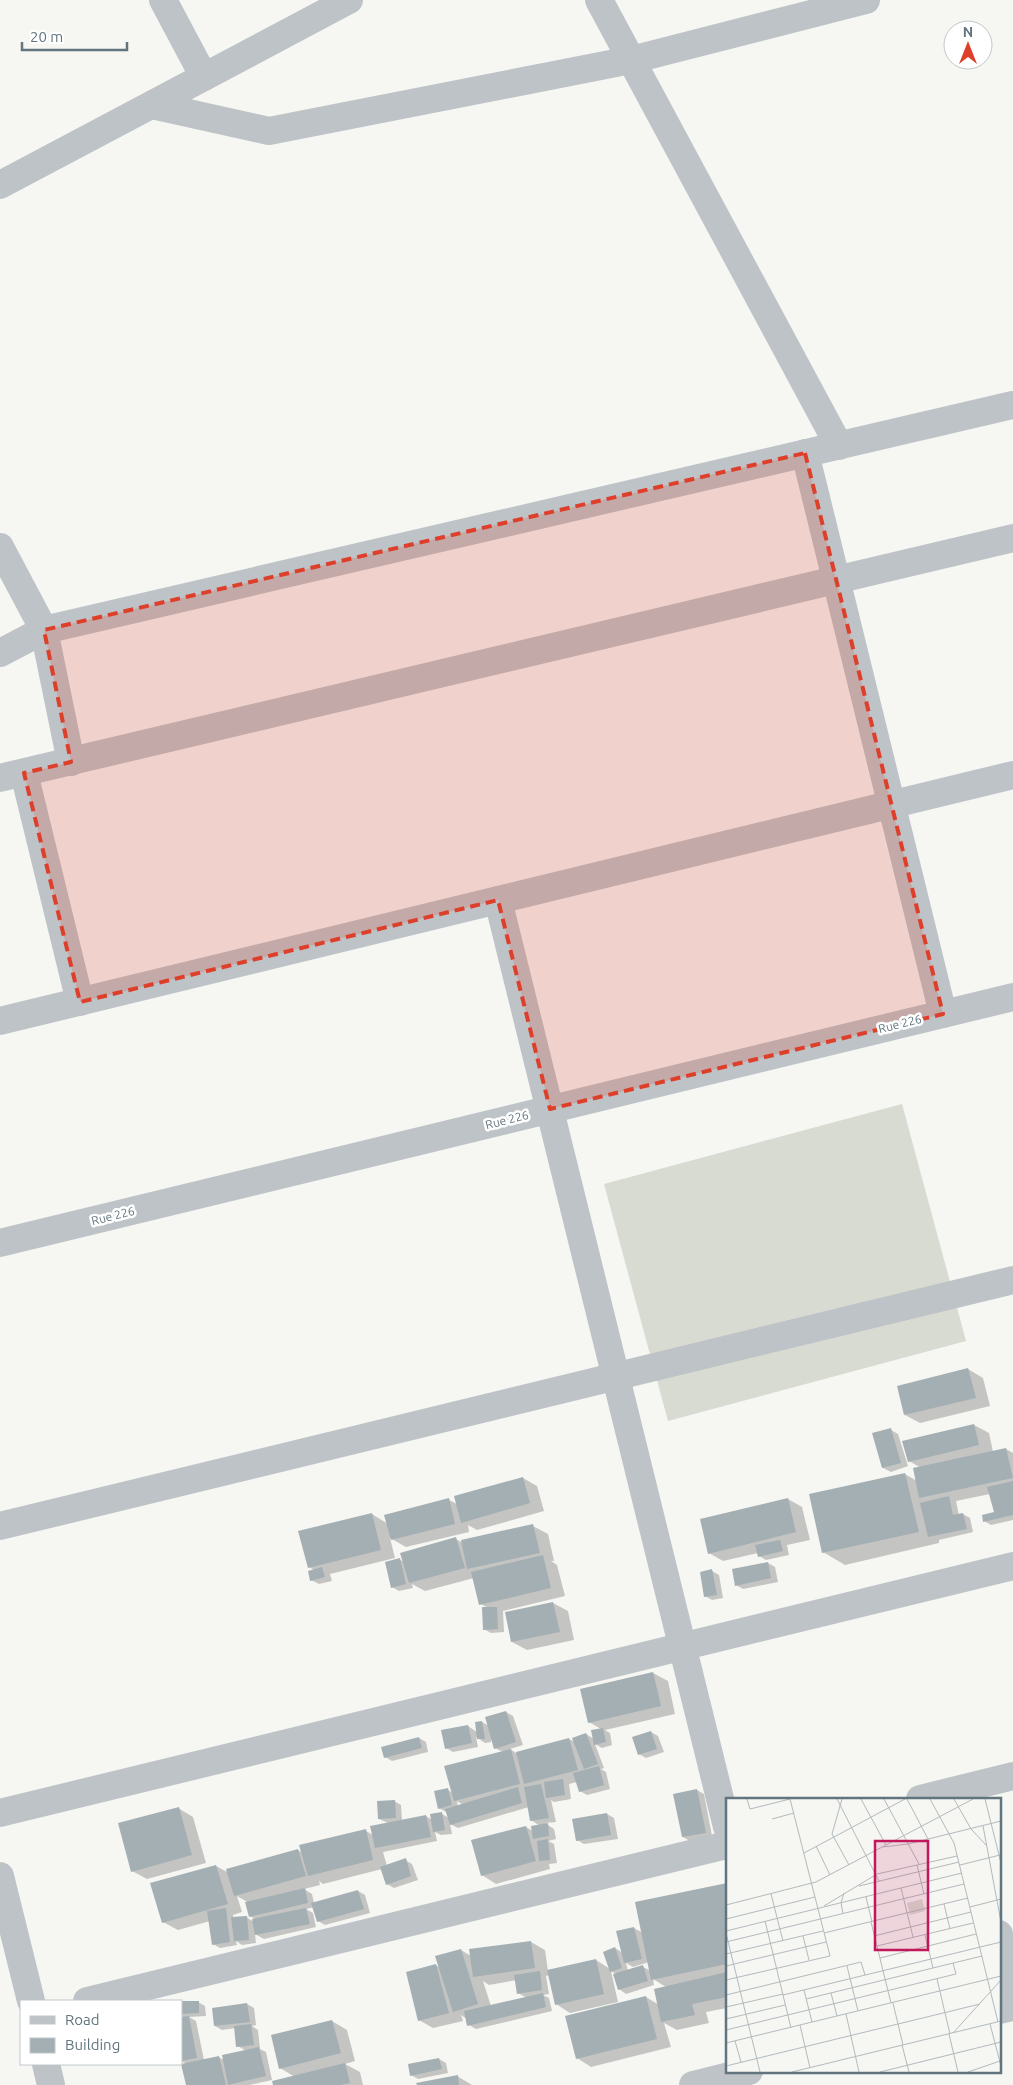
<svg xmlns="http://www.w3.org/2000/svg" width="1013" height="2085" font-family="Ubuntu,sans-serif">
  <style>
    .garden { fill: #d7dbd2 }
    .shadow { fill: #0003; fill-rule: evenodd }
    .building { fill: #a4afb3 }
    .lines { fill: none; stroke-linecap: round; stroke-linejoin: round }
    .minor { stroke: #bdc3c6; stroke-width: 28 }
    .marked { fill: #de3f2b; fill-opacity: 0.2; stroke: #de3f2b; stroke-width: 4; stroke-dasharray: 10 6; stroke-linejoin: round }
    .labels { text-anchor: middle; stroke-width: 5; stroke-linejoin: round; paint-order: stroke }
    .street-label { font-size: 12px; fill: #62757e; stroke: #fff }
    .inset-road { fill: none; stroke: #b2babd; stroke-width: 1 }
    .view { fill: #c2185b; fill-opacity: 0.15; stroke: #c2185b; stroke-width: 2.5 }
    .inset-edge { fill: none; stroke: #62757e; stroke-width: 2.5 }
  </style>
  <rect width="100%" height="100%" fill="#f6f6f3"/>
  <polygon class="garden" points="902,1104 966,1341 668,1421 604,1184"/>
  <g class="shadow">
    <polygon points="968,1369 983,1378 990,1406 920,1423 905,1415"/>
    <polygon points="974,1425 989,1433 993,1452 1006,1449 1013,1453 1013,1520 991,1525 984,1521 995,1513 990,1494 956,1501 959,1515 963,1514 970,1518 973,1532 939,1540 939,1543 845,1565 823,1552 905,1474 917,1481 921,1468 909,1461"/>
    <polygon points="891,1430 898,1434 908,1466 891,1472 883,1468 874,1434"/>
    <polygon points="523,1478 537,1486 544,1511 477,1530 468,1525 469,1532 406,1547 390,1538 395,1558 330,1574 332,1581 319,1584 311,1580 314,1570 309,1567 372,1514 388,1524 449,1500 457,1504"/>
    <polygon points="788,1499 802,1507 810,1540 787,1545 789,1555 766,1560 759,1556 758,1553 723,1561 709,1553"/>
    <polygon points="533,1526 548,1534 554,1561 551,1561 557,1565 565,1596 503,1611 504,1632 491,1633 484,1629 488,1608 481,1604 474,1578 425,1591 412,1584 413,1588 399,1591 392,1587 400,1560 404,1562 456,1539 463,1543"/>
    <polygon points="768,1563 775,1567 778,1582 743,1589 736,1585"/>
    <polygon points="712,1571 719,1575 723,1598 712,1600 705,1596"/>
    <polygon points="553,1603 568,1611 574,1640 527,1650 512,1642"/>
    <path d="M653 1673 668 1681 675 1714 605 1730 610 1733 612 1745 602 1748 595 1744 604 1768 601 1769 606 1772 610 1789 587 1795 580 1791 577 1782 569 1784 571 1799 554 1802 551 1800 556 1822 545 1823 554 1829 556 1839 548 1841 554 1844 557 1863 549 1864 550 1869 496 1884 482 1875 526 1827 533 1831 540 1826 531 1820 529 1807 458 1828 450 1824 452 1834 441 1835 435 1832 437 1841 383 1852 387 1866 405 1860 412 1864 418 1880 394 1888 387 1884 382 1869 323 1884 319 1881 320 1885 304 1889 312 1894 314 1903 358 1891 365 1895 370 1913 325 1925 318 1921 314 1907 306 1909 313 1913 316 1927 264 1939 255 1934 256 1943 242 1945 236 1941 237 1945 220 1948 213 1944 210 1921 178 1930 163 1922 216 1866 229 1873 298 1850 303 1853 366 1831 373 1835 388 1823 379 1819 394 1801 401 1805 402 1821 426 1816 432 1820 442 1814 449 1818 446 1812 439 1808 448 1790 453 1793 503 1752 495 1748 492 1736 491 1742 485 1743 476 1737 478 1747 453 1752 446 1748 468 1726 477 1732 482 1722 489 1726 506 1712 513 1716 523 1745 510 1749 516 1753 569 1739 575 1742 586 1734 594 1739 601 1729 589 1722ZM457 1801 463 1805 458 1807ZM237 1896 249 1903 250 1916 256 1920 254 1922 246 1917 233 1918V1915L242 1912Z"/>
    <polygon points="651,1732 658,1736 664,1752 646,1758 639,1754"/>
    <polygon points="419,1738 426,1742 428,1752 392,1761 385,1757"/>
    <polygon points="697,1790 704,1794 712,1836 690,1841 683,1837"/>
    <polygon points="178,1808 193,1817 206,1863 147,1879 132,1871"/>
    <polygon points="607,1814 614,1818 618,1839 584,1844 577,1840"/>
    <path d="M727 1884V2008L706 2012 709 2023 677 2030 664 2023 671 2047 591 2067 577 2058 646 1997 659 2005 666 1987 653 1979 654 1985 626 1994 619 1989 616 1974 611 1971 618 2002 570 2013 556 2004 549 1975 546 1976 549 1994 543 1995 549 1998 552 2011 476 2029 469 2025 467 2019 461 2015 463 2021 433 2028 419 2020 436 1965 440 1968 461 1950 471 1956 531 1942 545 1950 548 1971 596 1960 610 1969 615 1948 623 1953 634 1928 643 1933ZM649 1962 651 1971 643 1967 628 1971 626 1963 633 1967ZM517 1980 518 1993 527 1998 491 2006 483 1981 489 1985Z"/>
    <polygon points="198,2002 205,2006 206,2016 189,2017 196,2021 204,2060 218,2057 224,2060 246,2051 238,2046 236,2028 222,2030 215,2026 247,2004 254,2008 256,2025 252,2026 258,2030 260,2049 266,2052 272,2080 249,2085 187,2085 187,2064 181,2061 181,2003"/>
    <polygon points="332,2021 347,2030 355,2061 345,2064 360,2072 363,2085 274,2085 295,2077 280,2068"/>
    <polygon points="439,2059 446,2063 448,2073 418,2079 411,2075"/>
    <polygon points="457,2076 472,2085 418,2085"/>
  </g>
  <g class="building">
    <polygon points="968,1368 976,1398 904,1415 897,1386"/>
    <polygon points="974,1424 979,1445 908,1462 902,1441"/>
    <polygon points="891,1428 901,1463 882,1468 872,1433"/>
    <polygon points="1006,1448 1013,1478 919,1498 913,1468"/>
    <polygon points="905,1473 919,1532 822,1553 809,1494"/>
    <polygon points="523,1477 530,1503 461,1523 454,1496"/>
    <polygon points="1013,1481 1013,1515 983,1522 982,1515 994,1512 987,1487"/>
    <polygon points="949,1496 953,1515 963,1513 967,1529 928,1537 920,1503"/>
    <polygon points="449,1498 455,1524 391,1540 384,1515"/>
    <polygon points="788,1498 796,1532 708,1554 700,1519"/>
    <polygon points="372,1513 381,1550 308,1568 298,1531"/>
    <polygon points="533,1524 540,1553 467,1569 461,1540"/>
    <polygon points="456,1537 465,1568 409,1583 400,1553"/>
    <polygon points="780,1540 783,1551 758,1557 755,1545"/>
    <polygon points="543,1555 551,1588 479,1605 471,1572"/>
    <polygon points="400,1558 406,1584 391,1588 385,1562"/>
    <polygon points="768,1562 771,1578 735,1586 732,1569"/>
    <polygon points="322,1567 325,1577 310,1581 308,1571"/>
    <polygon points="712,1569 717,1595 704,1597 700,1572"/>
    <polygon points="553,1602 560,1632 511,1642 505,1612"/>
    <polygon points="482,1607 497,1607 498,1629 483,1630"/>
    <polygon points="653,1672 661,1706 588,1723 580,1689"/>
    <polygon points="506,1711 516,1742 494,1749 485,1717"/>
    <polygon points="482,1721 485,1739 477,1739 475,1722"/>
    <polygon points="468,1725 472,1743 445,1749 441,1730"/>
    <polygon points="603,1728 606,1742 594,1745 591,1730"/>
    <polygon points="651,1731 657,1749 638,1755 632,1737"/>
    <polygon points="586,1733 598,1764 584,1769 572,1738"/>
    <polygon points="419,1737 422,1748 384,1758 381,1747"/>
    <polygon points="569,1738 578,1770 524,1784 516,1752"/>
    <polygon points="511,1749 520,1784 454,1801 444,1766"/>
    <polygon points="599,1766 604,1785 579,1792 573,1773"/>
    <polygon points="563,1779 565,1795 546,1798 544,1782"/>
    <polygon points="541,1784 549,1818 530,1821 524,1787"/>
    <polygon points="518,1787 522,1803 450,1825 445,1809"/>
    <polygon points="448,1788 452,1805 438,1809 434,1791"/>
    <polygon points="697,1789 706,1833 682,1837 673,1794"/>
    <polygon points="395,1800 396,1818 378,1819 377,1801"/>
    <polygon points="179,1807 192,1855 131,1872 118,1823"/>
    <polygon points="442,1812 445,1830 433,1832 430,1814"/>
    <polygon points="607,1813 611,1835 576,1841 572,1819"/>
    <polygon points="426,1815 431,1837 375,1848 370,1826"/>
    <polygon points="548,1823 549,1836 533,1839 531,1826"/>
    <polygon points="526,1826 536,1861 481,1876 471,1840"/>
    <polygon points="366,1829 373,1860 308,1876 299,1845"/>
    <polygon points="548,1839 550,1860 539,1861 537,1841"/>
    <polygon points="298,1849 306,1876 234,1896 226,1869"/>
    <polygon points="406,1858 411,1876 386,1885 380,1867"/>
    <polygon points="216,1865 228,1904 162,1923 150,1883"/>
    <polygon points="727,1883 727,1964 651,1980 635,1902"/>
    <polygon points="305,1888 308,1903 249,1917 245,1902"/>
    <polygon points="358,1890 364,1909 317,1922 311,1903"/>
    <polygon points="226,1908 230,1942 212,1945 207,1911"/>
    <polygon points="306,1908 310,1924 255,1935 252,1919"/>
    <polygon points="247,1916 249,1940 234,1941 231,1917"/>
    <polygon points="634,1927 642,1959 624,1963 616,1931"/>
    <polygon points="531,1941 535,1968 473,1977 469,1949"/>
    <polygon points="615,1947 622,1968 610,1972 603,1952"/>
    <polygon points="461,1949 478,2004 453,2012 435,1956"/>
    <polygon points="596,1959 604,1994 555,2005 547,1970"/>
    <polygon points="436,1964 449,2013 418,2021 406,1972"/>
    <polygon points="643,1965 648,1981 618,1990 613,1974"/>
    <polygon points="540,1971 542,1990 517,1994 514,1975"/>
    <polygon points="727,1972 727,1997 692,2004 695,2015 661,2022 654,1989"/>
    <polygon points="543,1993 546,2007 467,2026 464,2011"/>
    <polygon points="646,1996 657,2039 576,2059 565,2016"/>
    <polygon points="181,2001 199,2001 199,2013 181,2014"/>
    <polygon points="247,2003 250,2022 214,2026 212,2008"/>
    <polygon points="189,2016 197,2058 181,2061 181,2017"/>
    <polygon points="332,2020 341,2053 279,2069 271,2035"/>
    <polygon points="251,2024 254,2045 236,2047 234,2026"/>
    <polygon points="259,2047 266,2076 228,2085 222,2055"/>
    <polygon points="219,2056 226,2085 186,2085 181,2064"/>
    <polygon points="439,2058 442,2069 410,2076 408,2064"/>
    <polygon points="345,2063 350,2083 340,2085 273,2085 272,2081"/>
    <polygon points="458,2075 459,2085 417,2085 416,2083"/>
  </g>
  <g class="lines">
    <g class="minor">
      <polyline points="163,0 204,77"/>
      <polyline points="599,0 839,446"/>
      <polyline points="152,105 269,131 631,60 866,0"/>
      <polyline points="0,185 349,0"/>
      <polyline points="805,453 943,1014"/>
      <polyline points="0,547 44,630 71,762"/>
      <polyline points="0,653 44,630 1013,405"/>
      <polyline points="24,773 80,1002"/>
      <polyline points="0,778 1013,538"/>
      <polyline points="498,900 727,1827"/>
      <polyline points="0,1021 1013,775"/>
      <polyline points="0,1243 1013,997"/>
      <polyline points="0,1526 1013,1280"/>
      <polyline points="920,1799 1013,1776"/>
      <polyline points="0,1813 1013,1566"/>
      <polyline points="0,1876 31,2001"/>
      <polyline points="999,1934 1013,1989"/>
      <polyline points="87,2001 727,1845"/>
      <polyline points="999,2010 1013,2007"/>
      <polyline points="46,2064 51,2085"/>
      <polyline points="693,2085 749,2071"/>
    </g>
  </g>
  <path class="marked" d="M805 453 943 1014 550 1109 498 900 80 1002 24 773 71 762 44 630Z"/>
  <g class="labels">
    <g class="street-label">
      <text transform="translate(900 1024) rotate(-14)" y="4">Rue 226</text>
      <text transform="translate(507 1120) rotate(-14)" y="4">Rue 226</text>
      <text transform="translate(113 1216) rotate(-14)" y="4">Rue 226</text>
    </g>
  </g>
  <g transform="translate(726 1798)">
    <rect width="275" height="275" fill="#f6f6f3"/>
    <path d="M196 101 199 113 184 117 181 105Z" fill="#d7dbd2"/>
    <path class="inset-road" d="M21 1 24 11 64 1M111 1 153 83M116 1 106 36 123 67M135 1 160 47M158 1 193 66M181 1 202 41M204 1 228 45 272 224M228 1 245 31 260 47M259 1 275 65M46 21 68 15M257 28 275 124M90 48 104 77M157 49 182 46 275 23M78 55 179 1M191 67 198 96M234 67 274 57M133 88 233 64M175 90 187 139M45 96 57 143M140 99 146 124M218 106 224 131M0 107 90 84 247 1M98 108 151 76 231 58M244 109 275 101M117 116 115 105 118 95M0 121 89 99M39 123 65 230M145 124 165 205M0 133 236 75M0 135 34 274M98 135 242 100M199 137 207 170M77 138 83 162M148 138 245 114M0 144 238 86M151 148 247 125M0 156 97 133M154 160 250 136M0 168 100 144M121 168 132 213M211 181 224 236M0 182 104 158 64 1M78 192 86 224M105 195 111 218M0 197 135 164 139 177M57 197 275 144M80 201 256 158M167 205 177 247M0 209 57 196M120 216 133 274M0 221 59 207M264 226 275 268M74 227 84 270M0 232 230 176 227 165M227 235 275 182M223 236 232 274M9 243 15 264M0 245 275 178M176 247 183 274M0 268 254 206M66 274 275 223M154 274 275 244M242 274 274 263"/>
    <path class="view" d="M149 43H202V152H149Z"/>
    <rect width="275" height="275" class="inset-edge"/>
  </g>
  <rect x="20" y="2000" width="162" height="65" fill="#ffffff" stroke="#c0c8cb"/>
  <rect x="30" y="2016" width="25" height="8" fill="#bdc3c6" stroke="#c0c8cb"/>
  <text x="65" y="2025" font-size="15" fill="#62757e">Road</text>
  <rect x="30" y="2038" width="25" height="15" fill="#a4afb3" stroke="#c0c8cb"/>
  <text x="65" y="2050" font-size="15" fill="#62757e">Building</text>
  <g transform="translate(968 45)"><circle r="24" fill="#ffffff" stroke="#c0c8cb"/>
  <path d="M0-4L9 19L0 12L-9 19Z" fill="#de3f2b"/>
  <text y="-8" font-size="14" font-weight="bold" text-anchor="middle" fill="#62757e">N</text>
  </g>
  <path d="M22 42v8h105v-8" fill="none" stroke="#62757e" stroke-width="2.5"/>
  <text x="30" y="42" font-size="15" fill="#62757e" stroke="#ffffff" stroke-width="4" paint-order="stroke">20 m</text>
</svg>
